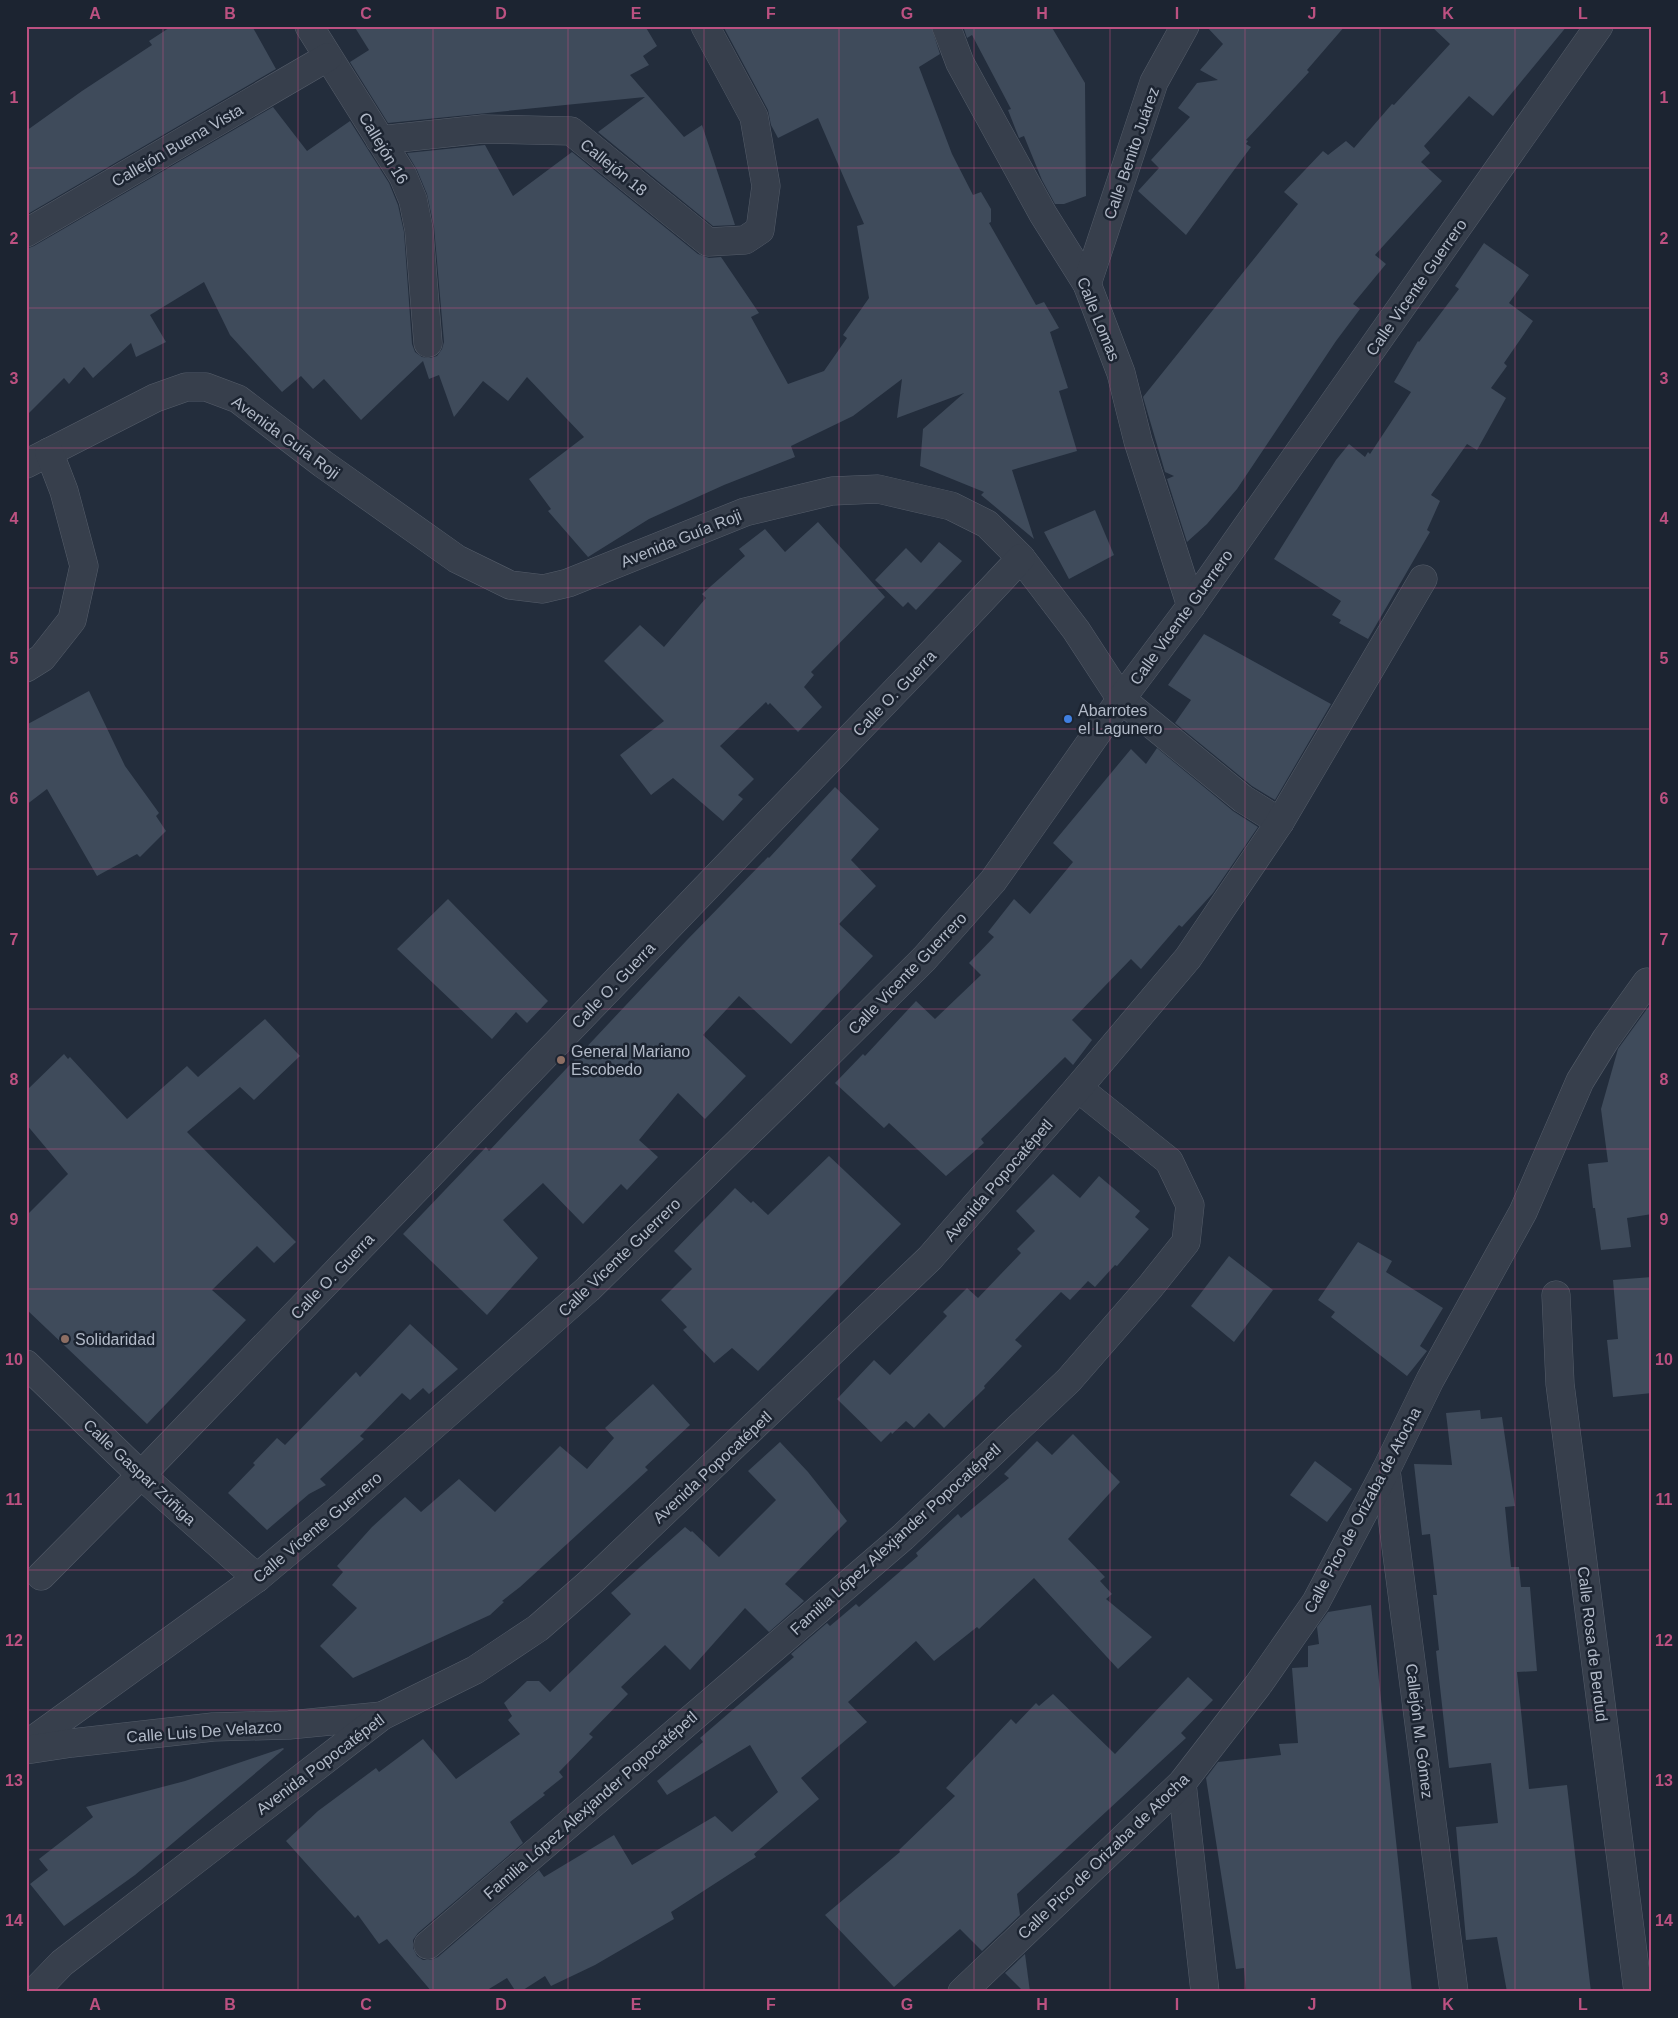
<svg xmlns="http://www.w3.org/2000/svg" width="1678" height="2018" font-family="Helvetica,sans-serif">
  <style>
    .building { fill: #3f4b5b }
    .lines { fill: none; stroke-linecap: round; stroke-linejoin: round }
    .minor-casing { stroke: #555d6a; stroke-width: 29 }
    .minor { stroke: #373f4c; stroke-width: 28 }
    .grid { fill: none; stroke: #bc5181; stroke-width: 1; stroke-opacity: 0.55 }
    .shop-dot { fill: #3f7fe0; stroke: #1c2431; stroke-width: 2 }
    .education-dot { fill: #8d6e63; stroke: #1c2431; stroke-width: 2 }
    .labels { text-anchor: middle; stroke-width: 5; stroke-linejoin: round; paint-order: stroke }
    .street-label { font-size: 16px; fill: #b2bac8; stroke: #1c2431 }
    .poi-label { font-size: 16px; fill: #b2bac8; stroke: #1c2431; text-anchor: start }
    .neatline { fill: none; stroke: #bc5181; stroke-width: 2 }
    .grid-label { font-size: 16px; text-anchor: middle; font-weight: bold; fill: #bc5181 }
  </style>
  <rect width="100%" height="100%" fill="#232d3c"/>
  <g class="building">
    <polygon points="172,26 252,26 276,69 26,215 26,131 82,91 152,45 149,41"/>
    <polygon points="354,26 645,26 657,46 643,56 649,65 630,75 684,137 702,125 735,225 713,226 598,132 645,97 388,123 350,62 369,50"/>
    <polygon points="723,26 931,26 940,54 919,67 952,154 973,195 981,192 991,209 991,222 989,223 1036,305 1044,302 1059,328 1050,332 1068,388 1059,391 1077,451 1012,470 1034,539 981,495 984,492 920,466 923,429 964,393 897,418 902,379 853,416 791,446 795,457 724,485 649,519 588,557 548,511 551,509 529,479 584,437 527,377 508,401 483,381 454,417 439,375 429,379 423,361 361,420 324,379 313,389 301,376 282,392 230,335 204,282 150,315 166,342 136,357 131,343 93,378 84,367 69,384 64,378 26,416 26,249 34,246 273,107 307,151 350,121 389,183 398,205 404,232 412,344 415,352 422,357 430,358 437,356 442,349 444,342 434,227 427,194 417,170 407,153 485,145 513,196 572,152 698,254 709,258 721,257 759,313 751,317 788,384 824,371 847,338 843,335 869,298 857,226 864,224 818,118 778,138 771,125 768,110"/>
    <polygon points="963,26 1051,26 1085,83 1086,196 1064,204 1055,204 1042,180 1024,136 1019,138 1008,110 1011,109 972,35 967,38"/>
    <polygon points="1206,26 1345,26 1307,70 1309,72 1246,140 1248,141 1246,144 1251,147 1186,235 1138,191 1159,168 1151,160 1190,117 1178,108 1197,83 1218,80 1200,70 1223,44"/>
    <polygon points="1431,26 1567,26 1493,116 1469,96 1424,146 1430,153 1421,162 1442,181 1375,255 1386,264 1353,304 1360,309 1336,341 1237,489 1207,524 1187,542 1167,479 1174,476 1165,472 1143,397 1298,204 1284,192 1323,151 1328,155 1346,141 1354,148 1392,104 1394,105 1450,44"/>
    <polygon points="1484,243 1529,275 1509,303 1533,321 1504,363 1507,366 1491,388 1506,398 1477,450 1467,444 1431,495 1440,501 1427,530 1430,532 1368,639 1339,623 1341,620 1332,615 1341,601 1274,559 1336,460 1349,444 1365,457 1368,452 1370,454 1411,392 1394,382 1418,341 1419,342 1459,289 1455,286"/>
    <polygon points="1095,510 1114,555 1069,579 1044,532"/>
    <polygon points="818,522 885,597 811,672 814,675 804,687 822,707 798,732 770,703 768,705 766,702 720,746 754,779 738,795 743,799 723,821 673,778 651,795 620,755 664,721 604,661 640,625 664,647 706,598 702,594 745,556 739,549 765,529 785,552"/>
    <polygon points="939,542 962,561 916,610 908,602 903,607 875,580 906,548 921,563"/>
    <polygon points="1204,634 1331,704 1275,800 1252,786 1175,723 1191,700 1168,685"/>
    <polygon points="89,691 125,766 159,813 156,816 166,831 140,857 137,854 97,876 47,789 26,805 26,725"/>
    <polygon points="1157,748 1233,811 1258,827 1213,893 1182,927 1179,925 1141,969 1131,959 1072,1020 1092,1040 1073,1065 1065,1057 981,1139 984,1143 946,1176 889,1123 884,1128 835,1083 863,1054 865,1056 916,1001 935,1019 981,975 969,963 994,937 988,932 1014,899 1030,914 1073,862 1053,843 1131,749 1146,764"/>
    <polygon points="835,787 879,829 851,860 876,886 839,924 873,956 791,1044 739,996 703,1035 746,1076 705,1119 678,1093 639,1140 658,1157 627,1190 621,1184 583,1224 543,1183 503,1220 538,1258 487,1315 403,1234 486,1147 489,1151 687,940 768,857 769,858"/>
    <polygon points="448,899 548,1001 527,1023 516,1012 492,1039 397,949"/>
    <polygon points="1652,1002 1652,1214 1627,1218 1631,1247 1601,1250 1595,1208 1593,1208 1588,1164 1608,1162 1601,1109 1618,1049"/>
    <polygon points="265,1019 300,1056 254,1100 240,1087 187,1132 296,1242 274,1263 257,1246 212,1290 246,1320 147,1424 26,1309 26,1216 68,1174 26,1124 26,1091 64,1054 68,1059 70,1057 127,1119 187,1066 198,1077"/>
    <polygon points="829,1156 901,1224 758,1371 732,1348 714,1363 683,1330 687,1327 661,1300 692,1269 674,1251 735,1188 751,1203 753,1201 768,1215"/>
    <polygon points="1053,1174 1080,1198 1099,1176 1140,1211 1135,1217 1149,1229 1117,1266 1115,1265 1095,1287 1088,1281 1070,1300 1061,1292 1015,1340 1022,1346 984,1386 985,1388 944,1428 929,1413 914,1428 906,1421 892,1434 891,1432 881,1442 837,1399 874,1360 890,1375 947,1316 943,1312 967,1288 978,1298 1021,1253 1017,1249 1035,1231 1016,1211"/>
    <polygon points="1358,1242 1392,1261 1386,1272 1443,1308 1420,1346 1427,1351 1407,1376 1331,1317 1335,1312 1318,1300"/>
    <polygon points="1229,1256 1273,1290 1234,1342 1191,1306"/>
    <polygon points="1652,1277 1652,1393 1613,1397 1607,1340 1618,1339 1613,1280"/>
    <polygon points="410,1324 458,1369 429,1394 423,1388 410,1400 402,1393 360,1436 364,1439 320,1479 326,1485 309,1494 267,1530 228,1493 255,1465 253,1463 277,1438 285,1445 356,1372 360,1377"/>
    <polygon points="653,1384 690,1425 645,1467 648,1470 520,1587 502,1601 504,1602 490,1615 353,1678 320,1646 357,1608 332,1585 343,1572 337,1566 372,1527 405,1497 421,1512 459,1479 495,1512 560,1446 587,1469 614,1438 605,1428"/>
    <polygon points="1480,1410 1481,1419 1502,1417 1515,1506 1505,1507 1511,1567 1519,1567 1521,1587 1530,1587 1537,1671 1517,1672 1529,1789 1567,1785 1591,1992 1507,1992 1497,1937 1466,1940 1456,1827 1498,1823 1491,1763 1449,1768 1436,1651 1439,1650 1433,1595 1437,1595 1430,1534 1422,1535 1414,1464 1452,1465 1446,1413"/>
    <polygon points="1073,1434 1120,1482 1068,1539 1105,1577 1100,1581 1112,1594 1106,1599 1152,1637 1118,1669 1034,1578 979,1629 977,1627 934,1661 916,1641 848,1702 867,1722 801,1778 819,1799 754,1854 756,1857 671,1912 674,1919 595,1965 551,1986 545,1976 520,1992 516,1992 507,1978 484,1992 432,1992 387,1939 379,1944 358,1915 355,1918 286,1841 318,1811 376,1768 379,1772 423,1739 456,1779 520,1734 508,1720 512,1716 504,1703 527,1681 539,1681 550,1692 631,1614 611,1593 685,1527 691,1532 692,1531 719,1557 776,1500 748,1471 780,1442 808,1472 847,1521 785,1584 804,1601 769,1632 745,1608 690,1670 665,1645 621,1687 628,1694 589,1734 593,1737 559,1772 563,1777 543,1793 545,1795 510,1822 523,1843 418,1933 413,1940 413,1948 417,1956 423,1960 430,1960 438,1957 539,1870 544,1877 614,1835 632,1865 715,1816 732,1832 778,1792 750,1745 667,1795 657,1781 703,1742 700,1738 794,1657 791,1654 827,1623 830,1626 856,1604 859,1607 918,1556 916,1553 958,1514 961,1518 1009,1478 1004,1474 1037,1441 1052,1455"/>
    <polygon points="1315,1461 1352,1489 1327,1522 1290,1495"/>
    <polygon points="1371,1605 1412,1992 1246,1992 1244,1968 1236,1969 1206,1778 1218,1762 1281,1755 1279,1744 1298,1743 1292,1668 1308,1667 1308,1646 1319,1644 1317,1627 1328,1612"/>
    <polygon points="1188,1677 1213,1700 1181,1733 1186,1738 1017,1894 1020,1915 982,1951 960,1929 894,1987 825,1915 900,1852 899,1850 955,1796 946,1788 1011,1719 1016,1724 1036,1703 1039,1706 1053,1694 1115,1754"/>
    <polygon points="283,1748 284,1749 135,1875 64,1926 30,1884 48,1870 39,1859 93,1817 86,1807 185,1781"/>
    <polygon points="1025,1954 1030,1992 1024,1992 1005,1973"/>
  </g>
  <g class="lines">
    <g class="minor-casing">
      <g id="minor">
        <polyline points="309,26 403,176 413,200 419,230 428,343"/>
        <polyline points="946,26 960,63 1043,214 1087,284 1121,373 1138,441 1191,606"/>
        <polyline points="380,140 483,129 571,131 708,242 745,240 760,230 766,186 754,117 705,26"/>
        <polyline points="26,233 328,57"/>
        <polyline points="1087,284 1154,82 1185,26"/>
        <polyline points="26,464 155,398 186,387 206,387 238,399 323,464 457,559 510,585 543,589 568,583 745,512 832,491 878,489 951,506 987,524 1021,558 1076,630 1121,699 1243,799 1280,822"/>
        <polyline points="26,668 42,658 72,620 84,566 64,491 49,452"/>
        <polyline points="1556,1295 1560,1384 1638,1992"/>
        <polyline points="26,1364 141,1475 257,1578"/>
        <polyline points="1386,1470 1454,1992"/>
        <polyline points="41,1576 141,1475 930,655 1021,558"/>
        <polyline points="26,1745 257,1578 338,1510 588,1289 798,1084 924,959 993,881 1121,699 1191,606 1599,26"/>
        <polyline points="26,1750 72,1743 213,1727 289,1725 382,1716"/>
        <polyline points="1182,1783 1205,1992"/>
        <polyline points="428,1945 903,1537 1069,1380 1150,1287 1186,1242 1190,1205 1169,1161 1078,1088"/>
        <polyline points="34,1992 62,1963 382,1716 475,1670 538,1628 594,1579 930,1258 1078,1088 1188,958 1280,822 1423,579"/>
        <polyline points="962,1992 1182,1783 1258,1685 1316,1602 1386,1470 1430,1380 1523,1212 1580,1081 1606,1039 1647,982"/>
      </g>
    </g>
    <use href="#minor" class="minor"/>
  </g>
  <path class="grid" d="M163 26V1992M298 26V1992M433 26V1992M568 26V1992M704 26V1992M839 26V1992M974 26V1992M1110 26V1992M1245 26V1992M1380 26V1992M1515 26V1992M26 168H1652M26 308H1652M26 448H1652M26 588H1652M26 729H1652M26 869H1652M26 1009H1652M26 1149H1652M26 1289H1652M26 1430H1652M26 1570H1652M26 1710H1652M26 1850H1652"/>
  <circle class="shop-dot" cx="1068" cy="719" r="5"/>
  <g class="education-dot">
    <circle cx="561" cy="1060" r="5"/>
    <circle cx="65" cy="1339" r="5"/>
  </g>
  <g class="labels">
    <g class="street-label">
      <text transform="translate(177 145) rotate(-30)" y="6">Callejón Buena Vista</text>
      <text transform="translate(384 148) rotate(59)" y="6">Callejón 16</text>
      <text transform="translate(1131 153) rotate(-71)" y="6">Calle Benito Juárez</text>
      <text transform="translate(614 167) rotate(39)" y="6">Callejón 18</text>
      <text transform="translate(1416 287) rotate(-55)" y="6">Calle Vicente Guerrero</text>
      <text transform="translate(1099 319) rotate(68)" y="6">Calle Lomas</text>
      <text transform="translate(286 437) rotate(36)" y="6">Avenida Guía Roji</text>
      <text transform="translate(681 538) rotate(-22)" y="6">Avenida Guía Roji</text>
      <text transform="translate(1181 617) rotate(-54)" y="6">Calle Vicente Guerrero</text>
      <text transform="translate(894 693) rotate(-46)" y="6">Calle O. Guerra</text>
      <text transform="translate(907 973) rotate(-46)" y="6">Calle Vicente Guerrero</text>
      <text transform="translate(613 985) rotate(-46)" y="6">Calle O. Guerra</text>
      <text transform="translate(998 1180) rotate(-49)" y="6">Avenida Popocatépetl</text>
      <text transform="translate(619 1257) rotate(-44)" y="6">Calle Vicente Guerrero</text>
      <text transform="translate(332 1276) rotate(-46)" y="6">Calle O. Guerra</text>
      <text transform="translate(712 1467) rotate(-43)" y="6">Avenida Popocatépetl</text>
      <text transform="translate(140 1472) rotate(43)" y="6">Calle Gaspar Zúñiga</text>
      <text transform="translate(1362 1510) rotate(-62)" y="6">Calle Pico de Orizaba de Atocha</text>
      <text transform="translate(317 1527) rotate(-40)" y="6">Calle Vicente Guerrero</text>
      <text transform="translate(895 1539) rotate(-42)" y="6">Familia López Alexjander Popocatépetl</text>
      <text transform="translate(1593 1644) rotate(83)" y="6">Calle Rosa de Berdud</text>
      <text transform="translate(204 1731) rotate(-4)" y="6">Calle Luis De Velazco</text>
      <text transform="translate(1420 1731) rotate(83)" y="6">Callejón M. Gómez</text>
      <text transform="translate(320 1764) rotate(-37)" y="6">Avenida Popocatépetl</text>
      <text transform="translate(590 1805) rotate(-41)" y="6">Familia López Alexjander Popocatépetl</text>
      <text transform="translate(1103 1856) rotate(-44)" y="6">Calle Pico de Orizaba de Atocha</text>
    </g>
    <g class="poi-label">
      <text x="1078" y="716">Abarrotes<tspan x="1078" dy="18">el Lagunero</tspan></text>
      <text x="571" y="1057">General Mariano<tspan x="571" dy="18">Escobedo</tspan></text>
      <text x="75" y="1345">Solidaridad</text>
    </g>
  </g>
  <rect width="1678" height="2018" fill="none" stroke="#1c2431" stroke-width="55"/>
  <rect x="28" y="28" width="1622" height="1962" class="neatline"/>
  <g class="grid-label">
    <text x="95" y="19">A</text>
    <text x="230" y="19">B</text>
    <text x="366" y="19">C</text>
    <text x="501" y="19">D</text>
    <text x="636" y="19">E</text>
    <text x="771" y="19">F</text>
    <text x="907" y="19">G</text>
    <text x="1042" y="19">H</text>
    <text x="1177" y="19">I</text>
    <text x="1312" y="19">J</text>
    <text x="1448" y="19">K</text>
    <text x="1583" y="19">L</text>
    <text x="14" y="103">1</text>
    <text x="1664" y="103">1</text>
    <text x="14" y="244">2</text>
    <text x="1664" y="244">2</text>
    <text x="14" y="384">3</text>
    <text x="1664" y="384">3</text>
    <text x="14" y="524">4</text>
    <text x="1664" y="524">4</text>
    <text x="14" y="664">5</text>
    <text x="1664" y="664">5</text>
    <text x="14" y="804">6</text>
    <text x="1664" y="804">6</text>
    <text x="14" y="945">7</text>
    <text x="1664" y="945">7</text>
    <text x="14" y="1085">8</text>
    <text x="1664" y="1085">8</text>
    <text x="14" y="1225">9</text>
    <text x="1664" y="1225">9</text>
    <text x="14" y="1365">10</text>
    <text x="1664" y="1365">10</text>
    <text x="14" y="1505">11</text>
    <text x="1664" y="1505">11</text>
    <text x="14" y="1646">12</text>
    <text x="1664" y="1646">12</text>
    <text x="14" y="1786">13</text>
    <text x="1664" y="1786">13</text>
    <text x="14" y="1926">14</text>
    <text x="1664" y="1926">14</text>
    <text x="95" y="2010">A</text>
    <text x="230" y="2010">B</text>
    <text x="366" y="2010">C</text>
    <text x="501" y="2010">D</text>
    <text x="636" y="2010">E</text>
    <text x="771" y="2010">F</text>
    <text x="907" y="2010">G</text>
    <text x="1042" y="2010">H</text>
    <text x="1177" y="2010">I</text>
    <text x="1312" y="2010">J</text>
    <text x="1448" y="2010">K</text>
    <text x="1583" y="2010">L</text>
  </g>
</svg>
